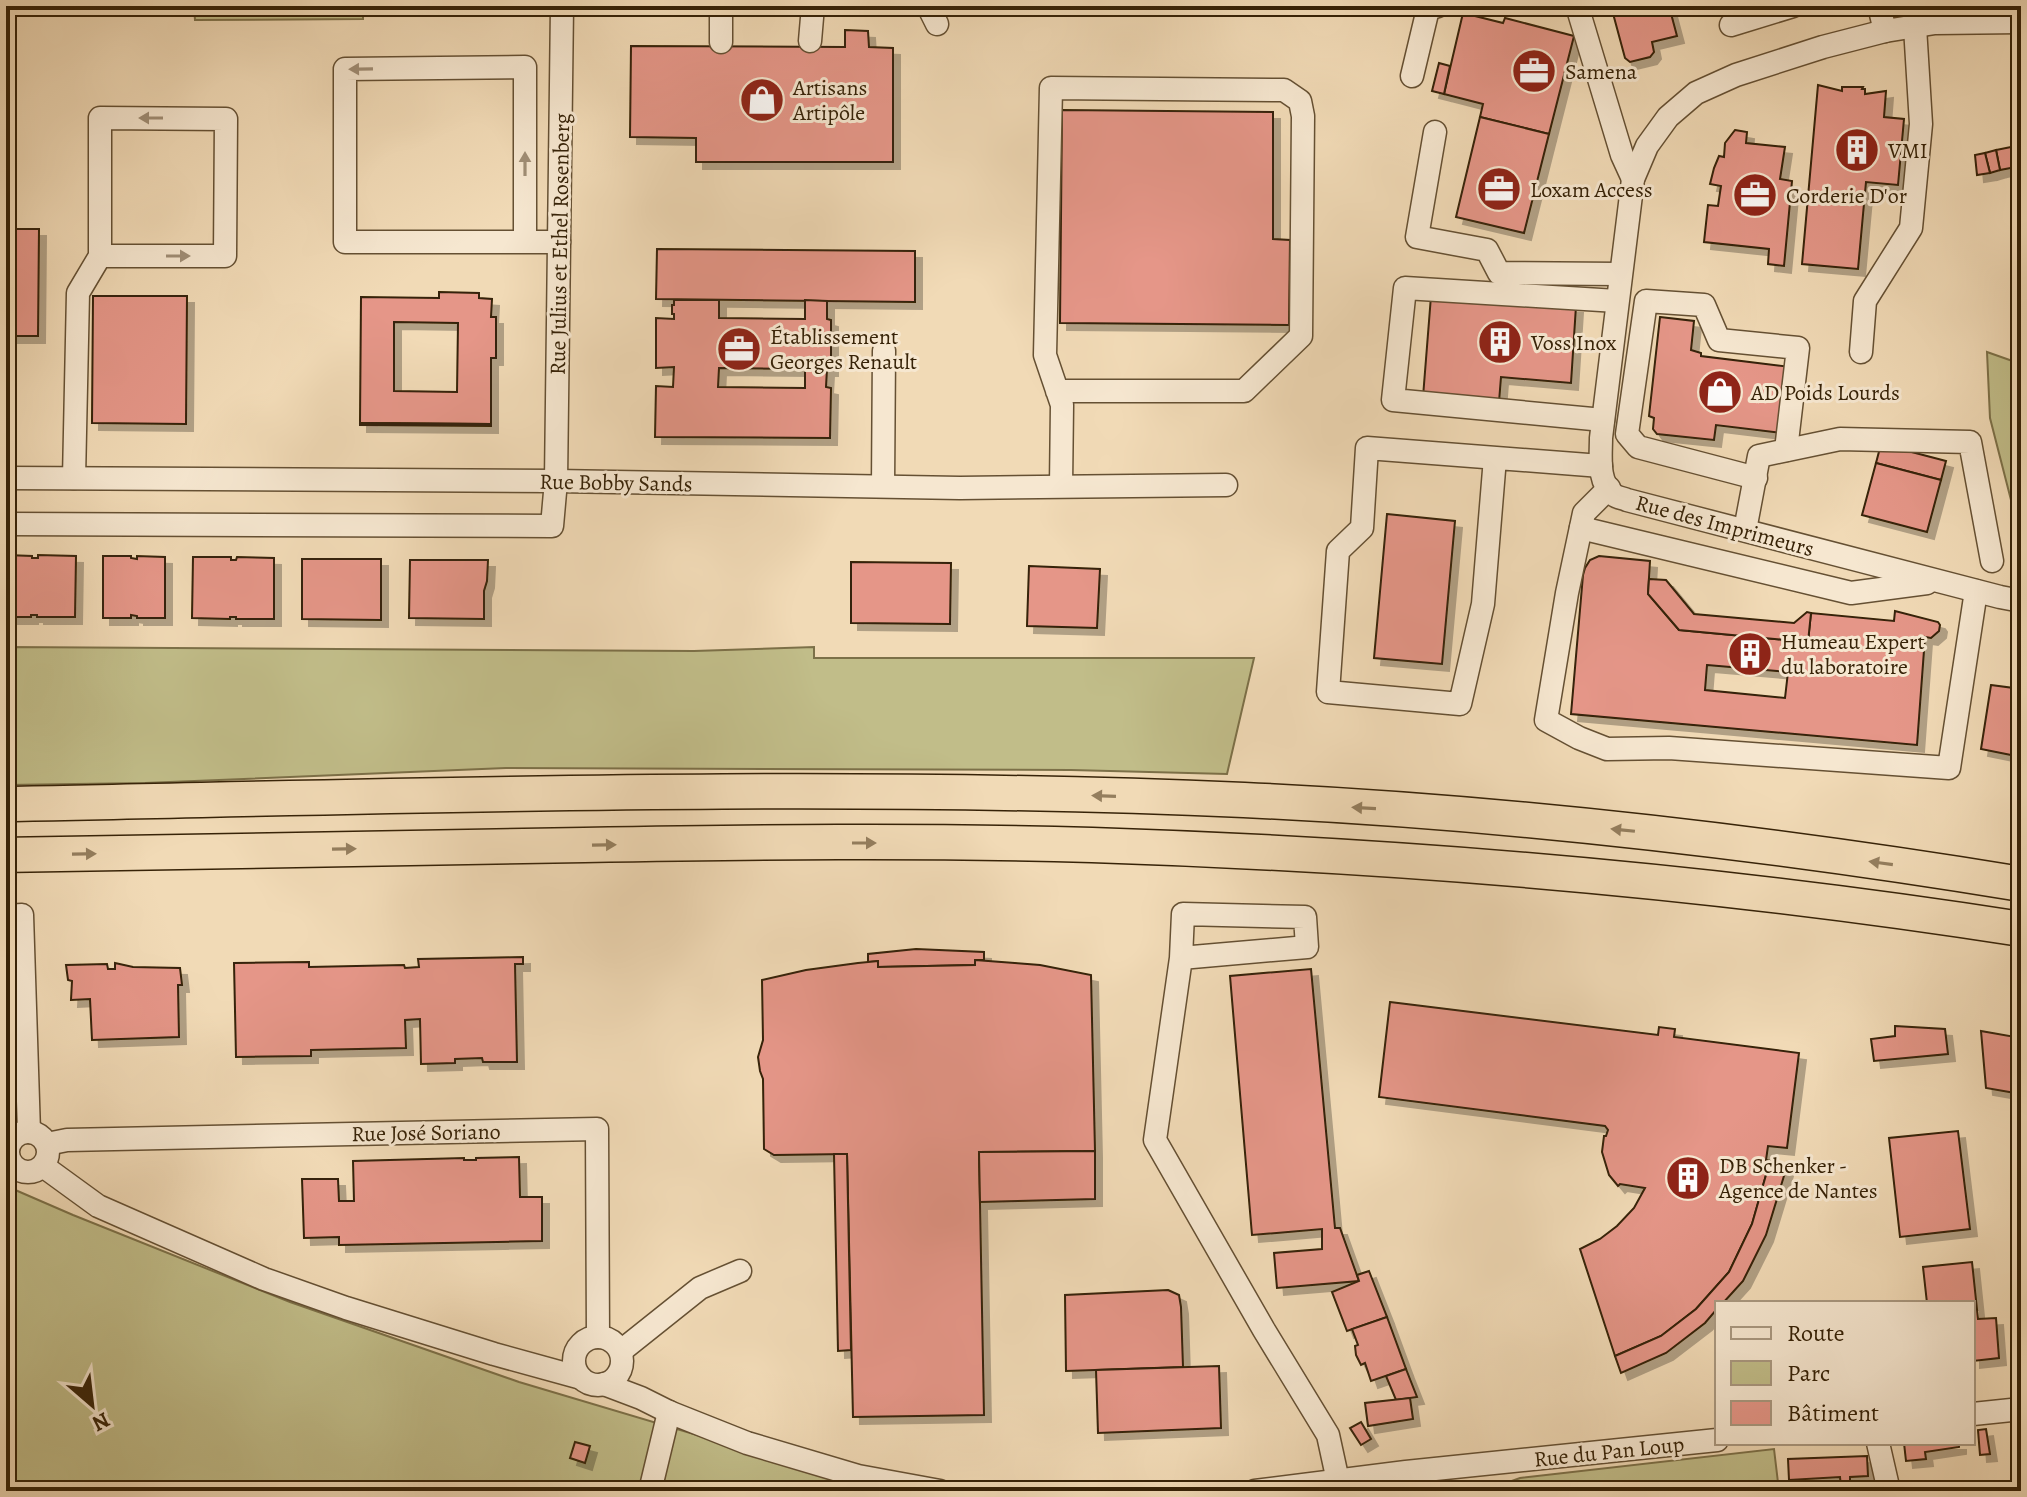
<svg xmlns="http://www.w3.org/2000/svg" width="2027" height="1497" font-family="Alegreya,serif">
  <style>
    .green { fill: #c1bd89; stroke: #7c7048; stroke-width: 2 }
    .building { fill: #e59688; stroke: #362207; stroke-width: 2; fill-rule: evenodd; filter: url(#shadow) }
    .lines { fill: none; stroke-linecap: round; stroke-linejoin: round }
    .minor-casing { stroke: #655033; stroke-width: 25 }
    .highway-casing { stroke: #362207; stroke-width: 37 }
    .minor { stroke: #f6e7d0; stroke-width: 22 }
    .highway { stroke: #f1dab6; stroke-width: 34 }
    .oneway { fill: #a08e76 }
    .oneway2 { fill: #947e5e }
    .labels { text-anchor: middle; stroke-width: 6; stroke-linejoin: round; paint-order: stroke }
    .poi-label { font-size: 22px; fill: #362207; stroke: #f6e7d0; text-anchor: start }
    .street-label { font-size: 22px; fill: #362207; stroke: #f6e7d0 }
  </style>
  <defs>
    <filter id="shadow"><feDropShadow dx="7" dy="7" stdDeviation="0" flood-color="#0004"/></filter>
  </defs>
  <rect width="100%" height="100%" fill="#f1dab6"/>
  <filter id="stains"><feTurbulence type="fractalNoise" baseFrequency=".0025" numOctaves="4"/><feColorMatrix values="0 0 0 0 .2 0 0 0 0 .09 0 0 0 0 .02 0 0 0 .5 -.17"/></filter>
  <radialGradient id="worn" r=".72"><stop offset=".6" stop-color="#630" stop-opacity="0"/><stop offset="1" stop-color="#630" stop-opacity=".3"/></radialGradient>
  <g class="green">
    <polygon points="194,6 363,6 363,19 195,20"/>
    <polygon points="1987,352 2021,364 2021,539 1990,418"/>
    <polygon points="6,647 694,651 814,647 814,658 1254,658 1227,774 1071,770 506,768 145,783 6,785"/>
    <polygon points="6,1186 73,1215 290,1302 519,1382 885,1491 6,1491"/>
    <polygon points="1774,1449 1779,1491 1484,1491 1520,1478"/>
  </g>
  <g class="building">
    <polygon points="1611,6 1669,6 1677,36 1652,42 1654,52 1650,57 1630,62 1625,58"/>
    <polygon points="1463,13 1503,23 1505,18 1574,36 1549,134 1480,117 1483,104 1444,94"/>
    <polygon points="845,30 868,31 869,47 893,48 893,162 696,162 696,138 630,137 631,46 845,47"/>
    <polygon points="1439,63 1450,66 1444,94 1432,91"/>
    <polygon points="1818,85 1842,91 1842,87 1863,87 1862,89 1865,89 1865,94 1886,91 1884,117 1904,119 1898,185 1866,182 1858,269 1802,264"/>
    <polygon points="1062,110 1273,112 1273,239 1290,240 1289,325 1060,323"/>
    <polygon points="1480,117 1549,134 1524,233 1456,217"/>
    <polygon points="1735,130 1747,132 1746,143 1785,147 1780,179 1792,181 1784,266 1768,264 1769,249 1704,242 1708,205 1718,206 1721,186 1710,184 1714,168 1719,156 1724,157 1725,143"/>
    <polygon points="2021,145 2021,166 2000,170 1996,150"/>
    <polygon points="1996,150 2000,170 1990,173 1985,153"/>
    <polygon points="1985,153 1990,173 1977,175 1975,155"/>
    <polygon points="6,229 39,229 38,336 8,336 8,364 6,363"/>
    <polygon points="657,249 915,251 915,302 656,299"/>
    <path d="M439 292 479 293V298L492 299 491 317H496V358H491V424L360 423 361 297 439 298ZM394 322 458 323 457 392 394 391Z"/>
    <polygon points="93,296 187,296 186,424 92,423"/>
    <polygon points="1431,296 1576,306 1571,383 1501,377 1499,402 1423,397"/>
    <path d="M674 300H719V318L805 319V300L827 301V319L831 320V369H827L826 387 831 388 830 438 655 437 656 386 673 387 674 367 656 368V318L674 319V314H672V305H674ZM719 368 805 369V388L718 387Z"/>
    <polygon points="1660,317 1694,321 1691,350 1701,353 1701,356 1791,367 1783,433 1716,425 1714,440 1657,434 1653,429 1654,418 1649,416"/>
    <polygon points="360,423 491,424 491,426 360,425"/>
    <polygon points="1881,444 1946,461 1941,480 1876,463"/>
    <polygon points="1876,463 1941,480 1927,532 1862,515"/>
    <polygon points="1387,514 1455,521 1442,664 1374,658"/>
    <polygon points="6,555 32,556 32,558 38,558 38,555 76,556 75,617 37,617 37,615 31,615 31,617 6,617"/>
    <polygon points="103,556 131,556 131,558 137,559 137,556 165,557 165,618 137,618 137,616 131,615 131,618 103,618"/>
    <path d="M1599 556 1650 561 1648 594 1679 630 1808 642 1811 613 1894 621 1895 611 1938 622 1940 625 1939 631 1931 638 1925 637 1917 745 1571 714 1583 575 1585 568 1590 560ZM1707 665 1788 672 1785 698 1705 690Z"/>
    <polygon points="193,557 231,557 231,560 236,560 237,557 274,558 274,619 236,619 236,617 230,617 230,619 192,618"/>
    <polygon points="302,559 381,559 381,620 302,619"/>
    <polygon points="410,560 488,560 487,581 484,591 484,619 409,618"/>
    <polygon points="851,562 951,563 950,624 851,623"/>
    <polygon points="1029,566 1100,569 1097,628 1027,626"/>
    <polygon points="1649,579 1666,580 1694,614 1794,623 1807,612 1811,613 1808,642 1679,630 1648,594"/>
    <polygon points="1991,685 2021,689 2021,757 1981,749"/>
    <polygon points="916,949 984,952 984,960 975,960 975,965 878,967 878,961 868,962 868,954"/>
    <polygon points="523,957 523,964 515,964 517,1062 483,1062 482,1058 455,1059 455,1063 421,1064 420,1019 405,1020 406,1048 311,1050 311,1056 236,1057 234,963 309,962 309,967 404,965 405,968 419,967 418,959"/>
    <polygon points="975,960 1040,965 1091,975 1095,1151 979,1152 984,1415 853,1417 847,1154 774,1155 764,1149 763,1079 760,1071 758,1057 763,1040 762,980 806,970 858,963 878,961 878,967 975,965"/>
    <polygon points="115,963 133,967 180,968 182,985 178,985 179,1037 92,1040 90,999 71,1000 72,981 68,980 66,965 107,964 108,969 115,969"/>
    <polygon points="1311,969 1335,1228 1340,1228 1359,1281 1277,1288 1274,1253 1322,1249 1322,1229 1252,1235 1230,976"/>
    <polygon points="1390,1002 1658,1035 1659,1027 1675,1029 1674,1037 1799,1053 1787,1148 1768,1146 1766,1160 1770,1161 1752,1224 1729,1272 1696,1309 1661,1336 1615,1356 1580,1249 1600,1239 1617,1226 1634,1208 1645,1188 1620,1184 1618,1186 1609,1175 1602,1152 1604,1136 1606,1136 1608,1130 1605,1126 1379,1097"/>
    <polygon points="1895,1026 1945,1029 1948,1054 1874,1061 1871,1039 1895,1036"/>
    <polygon points="1981,1031 2021,1038 2021,1094 1986,1088"/>
    <polygon points="1958,1131 1970,1229 1900,1237 1889,1138"/>
    <polygon points="1095,1151 1095,1199 980,1202 979,1152"/>
    <polygon points="834,1154 847,1154 851,1350 838,1351"/>
    <polygon points="519,1157 520,1197 542,1197 542,1241 339,1245 339,1237 304,1238 302,1179 338,1179 339,1201 354,1201 353,1161 464,1158 464,1160 476,1160 476,1158"/>
    <polygon points="1770,1161 1787,1166 1766,1235 1743,1281 1723,1303 1717,1303 1717,1309 1705,1323 1666,1353 1621,1373 1615,1356 1661,1336 1696,1309 1729,1272 1752,1224"/>
    <polygon points="1972,1262 1978,1319 1996,1318 1999,1358 1973,1361 1973,1303 1927,1303 1923,1267"/>
    <polygon points="1369,1271 1387,1317 1347,1331 1332,1292 1359,1281 1357,1275"/>
    <polygon points="1168,1290 1179,1295 1181,1307 1183,1367 1066,1371 1065,1295"/>
    <polygon points="1387,1317 1406,1369 1371,1381 1365,1363 1361,1365 1356,1355 1355,1346 1358,1345 1352,1329"/>
    <polygon points="1219,1366 1221,1428 1098,1433 1096,1370"/>
    <polygon points="1406,1369 1417,1397 1396,1400 1386,1376"/>
    <polygon points="1410,1398 1413,1419 1368,1426 1365,1403"/>
    <polygon points="1361,1422 1371,1439 1361,1445 1350,1428"/>
    <polygon points="1986,1429 1990,1454 1980,1455 1978,1430"/>
    <polygon points="575,1442 590,1446 585,1463 570,1458"/>
    <polygon points="1904,1443 1959,1443 1959,1447 1925,1452 1926,1459 1906,1461"/>
    <polygon points="1867,1456 1868,1476 1850,1477 1850,1487 1841,1487 1840,1477 1789,1480 1788,1459"/>
  </g>
  <g class="lines">
    <g class="minor-casing">
      <g id="minor">
        <polyline points="928,6 937,24"/>
        <polyline points="1577,6 1622,155 1633,179"/>
        <polyline points="1879,6 1885,31"/>
        <path d="M2021 22 1935 23 1885 31 1823 47 1736 75 1696 93 1668 117 1647 146 1633 179 1601 438C1601 456 1597 483 1614 495 1618 498 1623 498 1627 500L2000 597 2021 601"/>
        <polyline points="1731,25 1793,6"/>
        <polyline points="810,41 813,6"/>
        <polyline points="721,42 721,6"/>
        <polyline points="1412,76 1428,9 1438,6"/>
        <polyline points="1435,132 1417,237 1487,250 1499,273 1620,274"/>
        <path d="M525 242V67L345 69V242C416 242 487 242 559 242"/>
        <polyline points="1861,352 1865,301 1911,228 1921,124 1915,27"/>
        <polyline points="1057,391 1244,391 1301,336 1303,116 1300,101 1284,90 1051,88 1045,355 1062,405 1061,486"/>
        <polyline points="1603,420 1393,400 1405,288 1617,301"/>
        <polyline points="1495,458 1483,604 1460,704 1328,692 1338,551 1362,528 1367,448 1601,466"/>
        <polyline points="6,478 556,481 960,488 1226,485"/>
        <polyline points="74,478 78,293 100,256 100,118 226,119 225,256 100,256"/>
        <polyline points="1756,478 1638,447 1627,434 1646,301 1704,305 1719,340 1798,348 1786,450"/>
        <polyline points="883,486 884,351"/>
        <polyline points="1609,488 1584,513 1567,593 1546,720 1579,738 1607,749 1669,748 1949,768 1976,591"/>
        <polyline points="6,524 552,526 556,481 562,6"/>
        <polyline points="1581,528 1851,593 1927,583"/>
        <polyline points="1745,530 1759,456 1840,439 1970,442 1992,561"/>
        <polyline points="6,916 22,915 29,1132"/>
        <polyline points="1181,958 1183,914 1305,917 1307,947 1181,958 1155,1140 1264,1330 1328,1435 1338,1481"/>
        <circle cx="28" cy="1152" r="20"/>
        <polyline points="47,1144 67,1140 597,1129 598,1337"/>
        <polyline points="43,1166 98,1206 264,1279 346,1308 494,1354 581,1378"/>
        <circle cx="598" cy="1361" r="24"/>
        <polyline points="621,1351 700,1288 740,1271"/>
        <polyline points="604,1384 641,1398 669,1412 747,1443 858,1476 940,1491"/>
        <polyline points="1973,1414 2021,1409"/>
        <polyline points="1878,1443 1889,1491"/>
        <polyline points="650,1491 669,1412"/>
        <polyline points="1255,1491 1406,1472 1717,1440"/>
      </g>
    </g>
    <g class="highway-casing">
      <g id="highway">
        <path d="M6 804C419 796 832 782 1244 800 1504 812 1764 842 2021 884"/>
        <path d="M6 855C199 852 392 848 584 845 753 842 923 840 1092 845 1403 855 1714 881 2021 929"/>
      </g>
    </g>
    <use href="#minor" class="minor"/>
    <use href="#highway" class="highway"/>
  </g>
  <defs><path id="oneway-solid" d="M-6-.8H1V-3.2L6.5 0L1 3.2V.8H-6Z" transform="scale(2)"/></defs>
  <g class="oneway">
    <use href="#oneway-solid" transform="translate(361 69) rotate(179)"/>
    <use href="#oneway-solid" transform="translate(151 118) rotate(-180)"/>
    <use href="#oneway-solid" transform="translate(525 164) rotate(-90)"/>
    <use href="#oneway-solid" transform="translate(178 256)"/>
  </g>
  <g class="oneway2">
    <use href="#oneway-solid" transform="translate(1104 796) rotate(-178)"/>
    <use href="#oneway-solid" transform="translate(1364 808) rotate(-177)"/>
    <use href="#oneway-solid" transform="translate(1623 830) rotate(-174)"/>
    <use href="#oneway-solid" transform="translate(864 843)"/>
    <use href="#oneway-solid" transform="translate(604 845) rotate(-1)"/>
    <use href="#oneway-solid" transform="translate(344 849) rotate(-1)"/>
    <use href="#oneway-solid" transform="translate(84 854) rotate(-1)"/>
    <use href="#oneway-solid" transform="translate(1881 863) rotate(-172)"/>
  </g>
  <defs>
    <g id="office-disc" transform="scale(2.3)"><circle r="9.5" fill="#8f2418" stroke="#f6e7d0"/><path d="M-6-3h4V-5.5h4V-3h4V5H-6ZM-1-4.5V-3h2v-1.5ZM-6 0V1H6V0Z" fill="#fff"/></g>
    <g id="shop-disc" transform="scale(2.3)"><circle r="9.5" fill="#8f2418" stroke="#f6e7d0"/><path d="M-5-2.5h2.3a2.7 3.5 0 0 1 5.4 0H5L5.5 6h-11ZM-1.5-2.5h3a1.5 2.3 0 0 0-3 0Z" fill="#fff"/></g>
    <g id="building-disc" transform="scale(2.3)"><circle r="9.5" fill="#8f2418" stroke="#f6e7d0"/><path d="M-4-6H4V6H1V3H-1V6H-4ZM-2.5-4.3h1.7v1.8h-1.7ZM.8-4.3h1.7v1.8H.8ZM-2.5-1h1.7V.8h-1.7ZM.8-1h1.7V.8H.8Z" fill="#fff"/></g>
  </defs>
  <g fill-rule="evenodd">
    <use href="#office-disc" x="1534" y="71"/>
    <use href="#shop-disc" x="762" y="100"/>
    <use href="#building-disc" x="1857" y="150"/>
    <use href="#office-disc" x="1499" y="189"/>
    <use href="#office-disc" x="1755" y="195"/>
    <use href="#building-disc" x="1500" y="342"/>
    <use href="#office-disc" x="739" y="349"/>
    <use href="#shop-disc" x="1720" y="392"/>
    <use href="#building-disc" x="1750" y="654"/>
    <use href="#building-disc" x="1688" y="1178"/>
  </g>
  <g class="labels">
    <g class="poi-label">
      <text x="1565" y="79">Samena</text>
      <text x="793" y="95">Artisans<tspan x="793" dy="25">Artipôle</tspan></text>
      <text x="1888" y="158">VMI</text>
      <text x="1530" y="197">Loxam Access</text>
      <text x="1786" y="203">Corderie D'or</text>
      <text x="770" y="344">Établissement<tspan x="770" dy="25">Georges Renault</tspan></text>
      <text x="1531" y="350">Voss Inox</text>
      <text x="1751" y="400">AD Poids Lourds</text>
      <text x="1781" y="649">Humeau Expert<tspan x="1781" dy="25">du laboratoire</tspan></text>
      <text x="1719" y="1173">DB Schenker -<tspan x="1719" dy="25">Agence de Nantes</tspan></text>
    </g>
    <g class="street-label">
      <text transform="translate(559 244) rotate(-89)" y="8">Rue Julius et Ethel Rosenberg</text>
      <text transform="translate(616 482) rotate(1)" y="8">Rue Bobby Sands</text>
      <text transform="translate(1725 525) rotate(15)" y="8">Rue des Imprimeurs</text>
      <text transform="translate(426 1132) rotate(-1)" y="8">Rue José Soriano</text>
      <text transform="translate(1609 1451) rotate(-6)" y="8">Rue du Pan Loup</text>
    </g>
  </g>
  <rect width="2027" height="1497" fill="none" stroke="#f1dab6" stroke-width="32"/>
  <rect x="8" y="8" width="2011" height="1481" fill="none" stroke="#362207" stroke-width="4"/>
  <rect x="16" y="16" width="1995" height="1465" fill="none" stroke="#362207" stroke-width="2"/>
  <rect x="1715" y="1301" width="260" height="144" fill="#f6e7d0" stroke="#a99880" stroke-width="2"/>
  <rect x="1731" y="1327" width="40" height="12" fill="#f6e7d0" stroke="#a99880" stroke-width="2"/>
  <text x="1787" y="1341" font-size="24" fill="#362207">Route</text>
  <rect x="1731" y="1361" width="40" height="24" fill="#c1bd89" stroke="#a99880" stroke-width="2"/>
  <text x="1787" y="1381" font-size="24" fill="#362207">Parc</text>
  <rect x="1731" y="1401" width="40" height="24" fill="#e59688" stroke="#a99880" stroke-width="2"/>
  <text x="1787" y="1421" font-size="24" fill="#362207">Bâtiment</text>
  <g transform="translate(92 1405) rotate(152)" stroke="#f6e7d0" stroke-width="6" paint-order="stroke">
  <path d="M0-6L14 30L0 20L-14 30Z" fill="#362207"/>
  <text y="-12" font-size="22" font-weight="bold" text-anchor="middle" fill="#362207">N</text>
  </g>
  <rect width="100%" height="100%" filter="url(#stains)"/>
  <rect width="100%" height="100%" fill="url(#worn)"/>
</svg>
